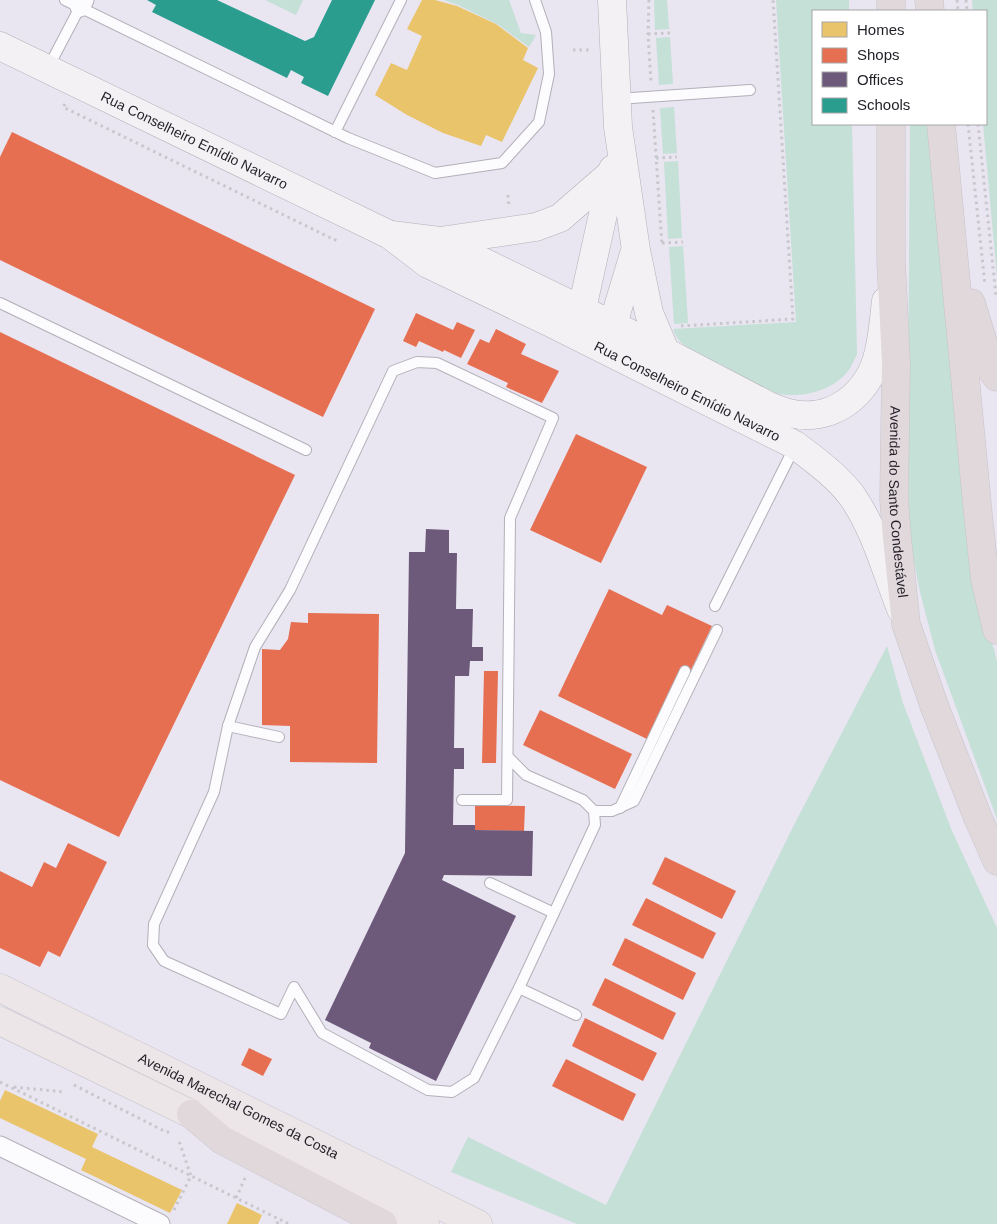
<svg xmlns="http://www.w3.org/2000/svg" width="997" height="1224" font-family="Helvetica,sans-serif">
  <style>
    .green { fill: #c4e0d7 }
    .homes { fill: #e9c46a }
    .shops { fill: #e76f51 }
    .offices { fill: #6d597a }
    .schools { fill: #2a9d8f }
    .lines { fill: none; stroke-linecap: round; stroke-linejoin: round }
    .lane-casing { stroke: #b3b0b9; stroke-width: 12 }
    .street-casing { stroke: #b3b0b9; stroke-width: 21 }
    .secondary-casing { stroke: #b3b0b9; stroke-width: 29 }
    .primary-casing { stroke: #c6c4cb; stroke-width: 29 }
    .highway-casing { stroke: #c6c4cb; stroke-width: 29 }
    .path { stroke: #c8c7cc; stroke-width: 3; stroke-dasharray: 2.5 4; stroke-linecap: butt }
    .lane { stroke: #fcfbfd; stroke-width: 10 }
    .street { stroke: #fcfbfd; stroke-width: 19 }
    .secondary { stroke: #f4f1f4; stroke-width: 28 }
    .primary { stroke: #ece6e9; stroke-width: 28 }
    .highway { stroke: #e1d8dc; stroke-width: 28 }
    .labels { text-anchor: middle; stroke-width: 5; stroke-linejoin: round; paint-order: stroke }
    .street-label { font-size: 14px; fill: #211e26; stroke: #fff }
  </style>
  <rect width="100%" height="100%" fill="#e9e5f1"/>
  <g class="green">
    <polygon points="265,0 303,0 296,15"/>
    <polygon points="444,0 509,0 521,33 536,35 529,47 497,24 458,5"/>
    <polygon points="654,0 667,0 669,29 655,30"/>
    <path d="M776 0H849V11H813V124H852L857 354C854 360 852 366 848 371 832 392 799 399 775 393 761 389 735 372 720 364 704 356 678 348 673 329L796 322Z"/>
    <polygon points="972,0 997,0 997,277 983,124 986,124 986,11 973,11"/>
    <polygon points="670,37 673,84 659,85 656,38"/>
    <polygon points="674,107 677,153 663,154 660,108"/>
    <polygon points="910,124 928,124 978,590 997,661 997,819 935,650 920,592 909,537 908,400"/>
    <polygon points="678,161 682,238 668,239 664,162"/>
    <polygon points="683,246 688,323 674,324 669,247"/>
    <polygon points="887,646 903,703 952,831 997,928 997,1224 577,1224 451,1172 468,1137 606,1205 795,823"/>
  </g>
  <g class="homes">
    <polygon points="422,0 435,0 457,6 496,24 528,48 523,60 538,68 502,142 486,135 481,146 443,133 407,115 375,95 391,63 407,70 422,36 407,29"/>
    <polygon points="5,1090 98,1134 92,1147 182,1190 170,1213 81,1170 86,1159 0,1118 0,1101"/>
    <polygon points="237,1203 262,1215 258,1224 227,1224"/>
  </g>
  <g class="shops">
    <polygon points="12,132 375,309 323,417 0,260 0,157"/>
    <polygon points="416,313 453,330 457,322 475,330 461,358 444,350 443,352 419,341 416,347 403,341"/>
    <polygon points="496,329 526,344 521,354 559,371 542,403 506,387 508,383 467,364 480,339 489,343"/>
    <polygon points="0,332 295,475 119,837 0,780"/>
    <polygon points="576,434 647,467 601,563 530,530"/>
    <polygon points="609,589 662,615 667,605 712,626 691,670 682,666 647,739 558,696"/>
    <polygon points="308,613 379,614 377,763 290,762 290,726 262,725 262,649 280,650 288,639 291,622 308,623"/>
    <polygon points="484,671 498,671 496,763 482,763"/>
    <polygon points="540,710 632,754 615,789 523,745"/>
    <polygon points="475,805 525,806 524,831 475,830"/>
    <polygon points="68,843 107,862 60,957 48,951 40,967 0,948 0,871 32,887 44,862 56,868"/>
    <polygon points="665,857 736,891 722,919 652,884"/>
    <polygon points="646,898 716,933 703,959 632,925"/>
    <polygon points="625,938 696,973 683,1000 612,965"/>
    <polygon points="605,978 676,1013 663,1040 592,1005"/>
    <polygon points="585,1018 657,1053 643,1081 572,1046"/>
    <polygon points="249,1048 272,1059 263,1076 241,1065"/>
    <polygon points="566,1059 636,1094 623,1121 552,1086"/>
  </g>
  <polygon class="offices" points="426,529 449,530 449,553 457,553 456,609 473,609 472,647 483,647 483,661 470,661 469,676 455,676 454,748 464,748 464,769 454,769 453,825 475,825 475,830 533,831 532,876 444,875 442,880 516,916 436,1081 369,1048 371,1043 325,1020 405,853 409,552 425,552"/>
  <polygon class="schools" points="147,0 217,0 305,41 314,37 332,0 375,0 328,96 301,83 304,77 291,70 287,78 152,12 156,5"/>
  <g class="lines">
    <g class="lane-casing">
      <g id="lane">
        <polyline points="65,0 348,138 435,173 502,163 539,122 549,74 546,32 535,0"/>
        <polyline points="48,68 80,7"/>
        <polyline points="617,99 750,90"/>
        <polyline points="335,132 401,0"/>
        <polyline points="0,303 306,450"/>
        <polyline points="715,606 795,446"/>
        <polyline points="228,726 279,737"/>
        <polyline points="462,800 507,800 510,518 553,418 437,363 417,362 393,371 290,590 255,647 228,726 214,792 154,924 153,945 164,961 281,1014 294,987 322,1033 428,1090 452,1092 474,1078 519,988 595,825 594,811 583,800 526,775 508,757"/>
        <polyline points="620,808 685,671"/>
        <polyline points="594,811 612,811 634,801 717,630"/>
        <polyline points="490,883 554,913"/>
        <polyline points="519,988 576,1015"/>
      </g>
    </g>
    <g class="street-casing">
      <g id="street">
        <polyline points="80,7 84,0"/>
        <polyline points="0,1146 160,1224"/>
      </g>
    </g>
    <g class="secondary-casing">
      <g id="secondary">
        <polyline points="612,0 618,127 636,250 649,313 665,351"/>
        <path id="s1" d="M0 46 390 235 428 264 551 323 795 445C815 460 837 476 852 496 875 529 886 571 901 609"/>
        <path d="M391 235 440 241 631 334 767 405C774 408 781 411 789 413 833 424 870 393 879 351 883 334 884 317 886 301"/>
        <polyline points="440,241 536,227 560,218 613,172"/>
        <polyline points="582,309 613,169"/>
        <polyline points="613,324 634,254"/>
      </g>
    </g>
    <g class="primary-casing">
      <g id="primary">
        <path id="s2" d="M0 988 478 1224"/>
        <polyline points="0,1021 191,1114 228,1127 425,1224"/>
      </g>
    </g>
    <g class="highway-casing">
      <g id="highway">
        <polyline points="929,0 930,11"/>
        <polyline points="891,11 891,0"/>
        <path id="s3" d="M891 124V260L896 363 894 499 897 538 906 624 935 708 978 818 997 861"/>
        <polyline points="941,124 978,514 985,579 997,630"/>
        <polyline points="971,303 991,369 997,377"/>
        <polyline points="191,1114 222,1140 383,1224"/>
      </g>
    </g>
    <g class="path">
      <polyline points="649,0 648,34 651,82"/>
      <polyline points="957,0 958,11"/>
      <polyline points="966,0 967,11"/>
      <polyline points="648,34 670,33"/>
      <polyline points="573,50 590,50"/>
      <polyline points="65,104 63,107 335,240 337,235"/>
      <polyline points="653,110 662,246"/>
      <polyline points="968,124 985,285"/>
      <polyline points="978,124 996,296"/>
      <polyline points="656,158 677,157"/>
      <polyline points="508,195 509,207"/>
      <polyline points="662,243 683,242"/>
      <polyline points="681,326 793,319 773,0"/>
      <polyline points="0,1082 289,1224"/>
      <polyline points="74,1085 166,1132 171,1132"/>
      <polyline points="14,1087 65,1092"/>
      <polyline points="236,1198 245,1178"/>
      <polyline points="174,1210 191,1176 179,1141"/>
      <polyline points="277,1224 279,1219"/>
    </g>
    <use href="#lane" class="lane"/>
    <use href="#street" class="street"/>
    <use href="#secondary" class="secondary"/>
    <use href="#primary" class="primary"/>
    <use href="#highway" class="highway"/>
  </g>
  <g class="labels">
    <g class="street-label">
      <text dy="5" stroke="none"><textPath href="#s1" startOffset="216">Rua Conselheiro Emídio Navarro</textPath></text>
      <text dy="5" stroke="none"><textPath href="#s1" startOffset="770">Rua Conselheiro Emídio Navarro</textPath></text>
      <text dy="5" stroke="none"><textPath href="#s3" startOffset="378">Avenida do Santo Condestável</textPath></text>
      <text dy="5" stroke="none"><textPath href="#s2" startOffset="266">Avenida Marechal Gomes da Costa</textPath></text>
    </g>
  </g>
  <rect x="812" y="10" width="175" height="115" fill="#ffffff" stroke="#a6a5a8"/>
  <rect x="822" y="22" width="25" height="15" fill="#e9c46a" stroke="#a6a5a8"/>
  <text x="857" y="35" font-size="15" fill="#211e26">Homes</text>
  <rect x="822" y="48" width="25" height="15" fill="#e76f51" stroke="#a6a5a8"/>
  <text x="857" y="60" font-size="15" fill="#211e26">Shops</text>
  <rect x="822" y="72" width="25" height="15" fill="#6d597a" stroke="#a6a5a8"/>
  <text x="857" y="85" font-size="15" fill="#211e26">Offices</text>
  <rect x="822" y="98" width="25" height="15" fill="#2a9d8f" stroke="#a6a5a8"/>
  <text x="857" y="110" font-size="15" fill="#211e26">Schools</text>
</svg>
